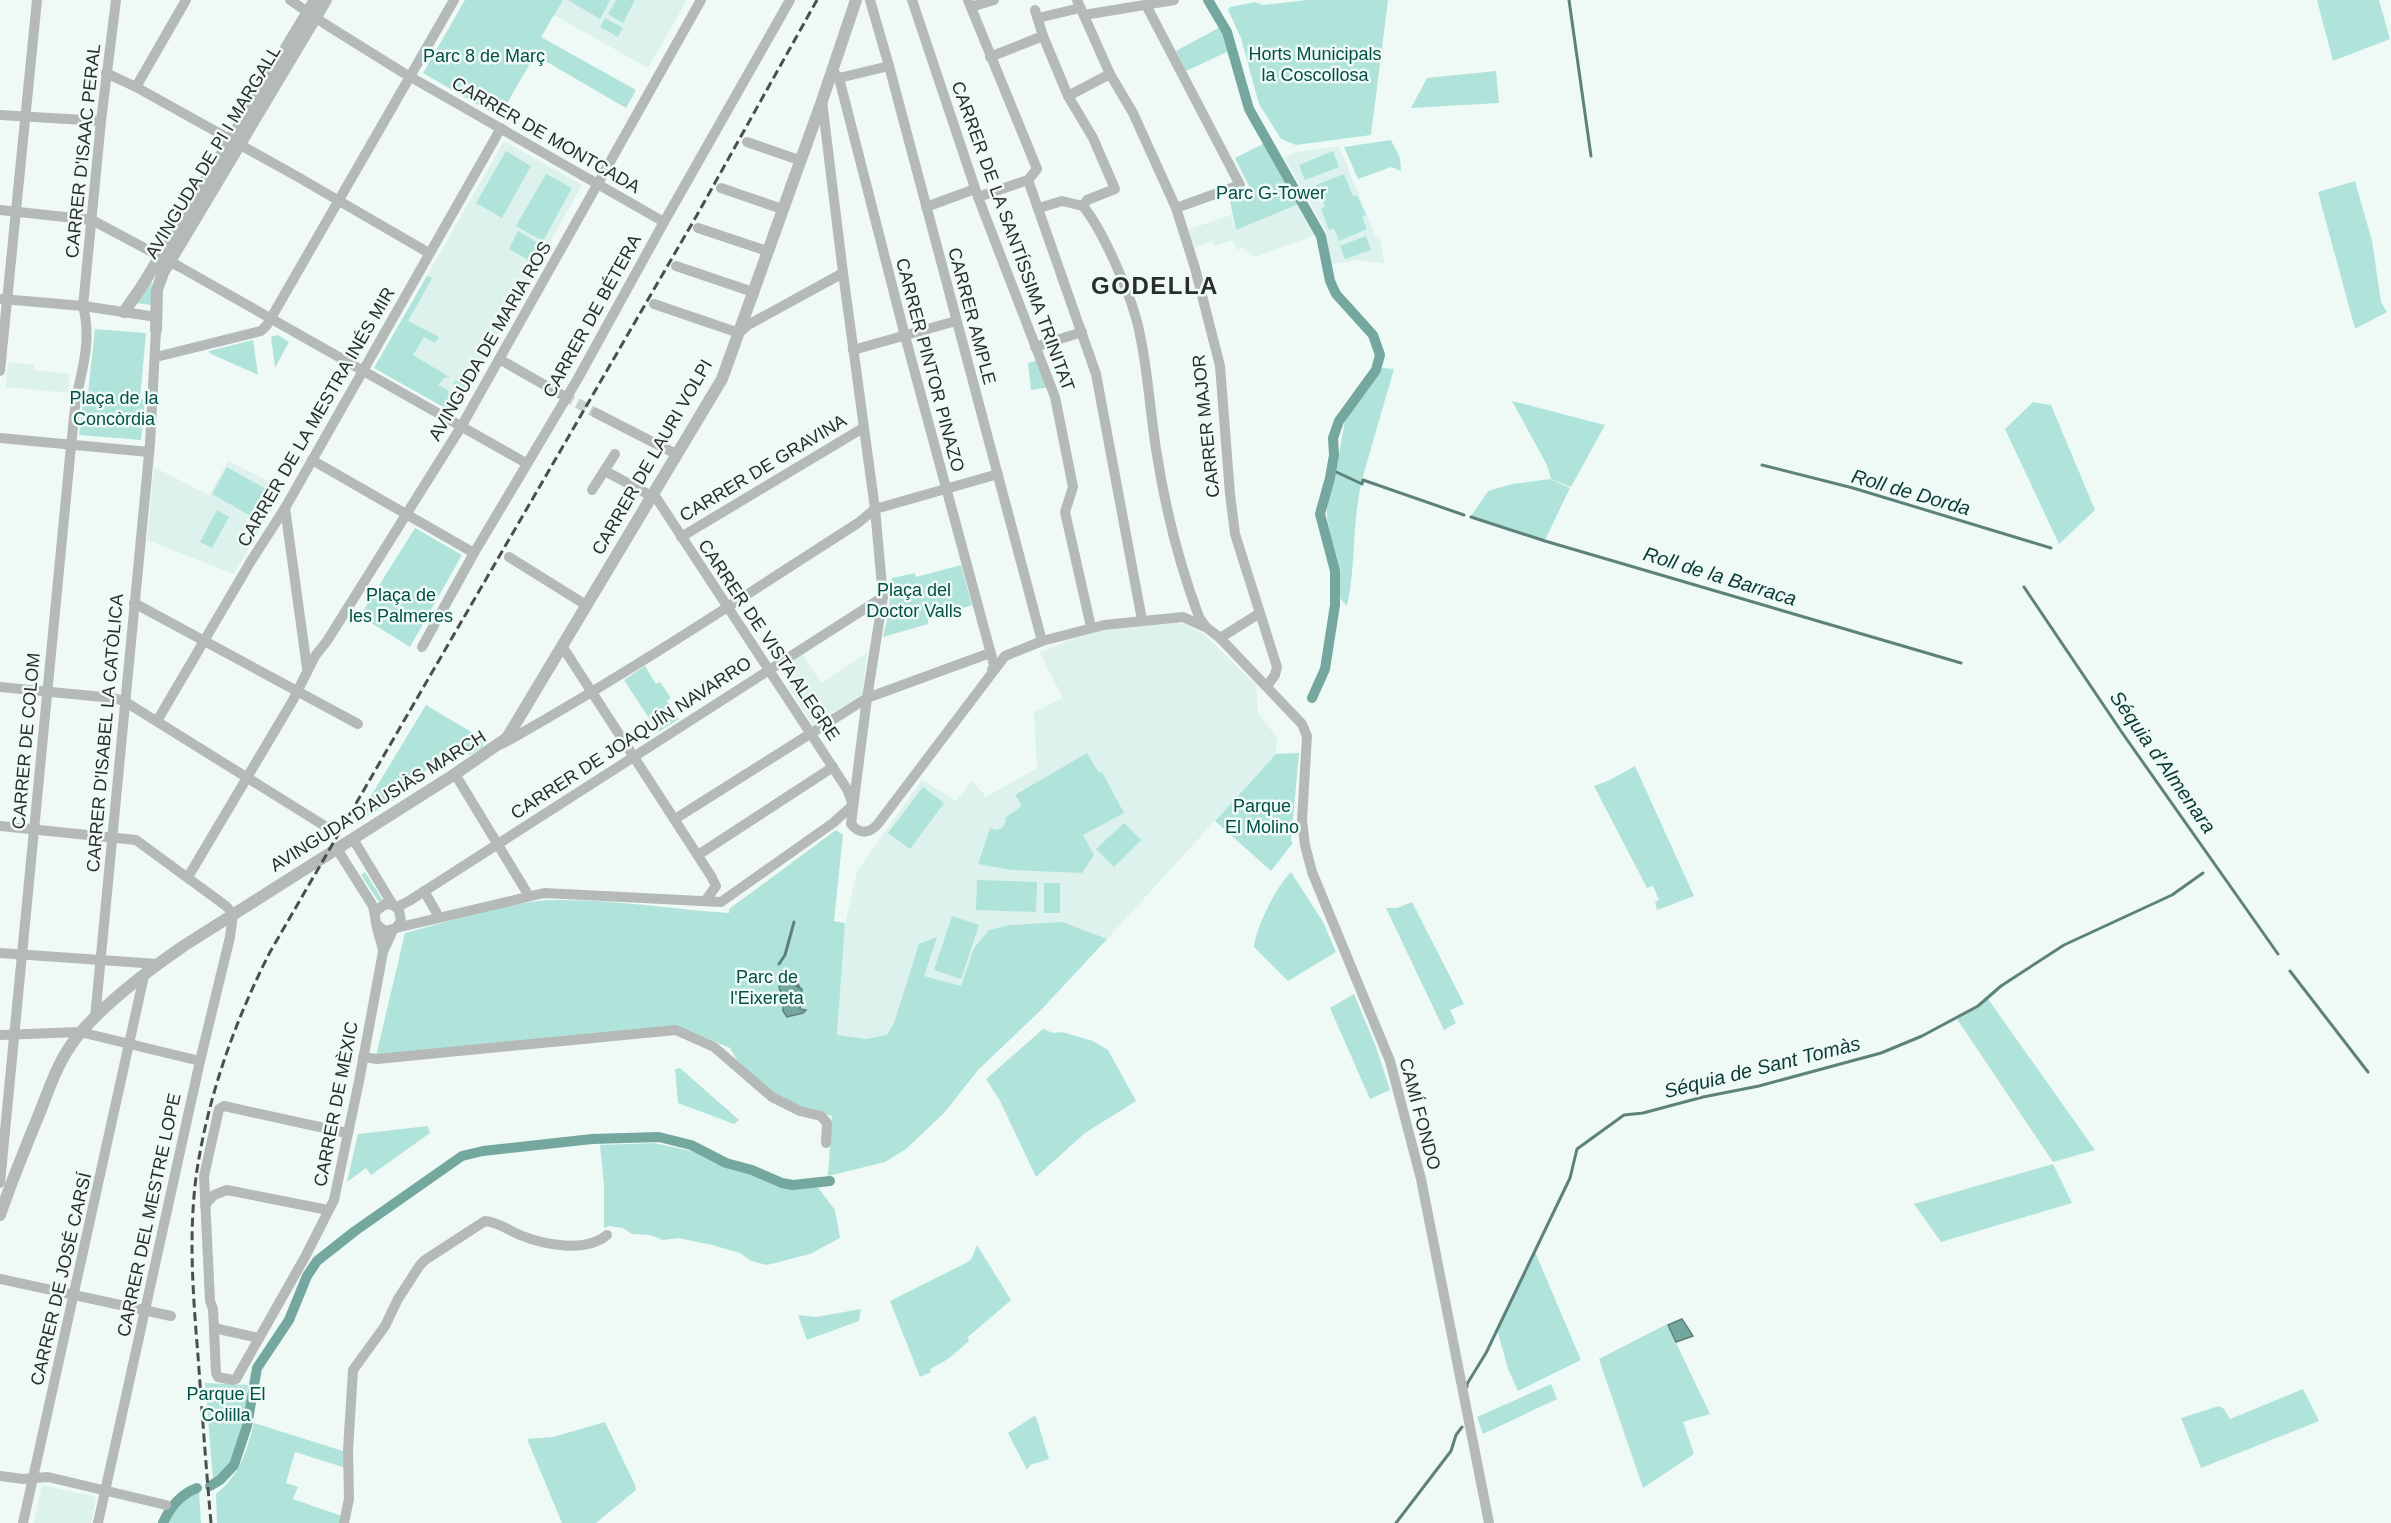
<svg xmlns="http://www.w3.org/2000/svg" width="2391" height="1523" font-family="Arial,sans-serif">
  <style>
    .built { fill: #ddf2ed }
    .green { fill: #b0e4da }
    .water { fill: #74a79d; stroke: #5e827b; stroke-width: 1.5 }
    .lines { fill: none; stroke-linecap: round; stroke-linejoin: round }
    .stream { stroke: #5e827b; stroke-width: 3 }
    .canal { stroke: #74a79d; stroke-width: 10 }
    .minor-tunnel { stroke: #c7d1ce; stroke-width: 10; stroke-dasharray: 10 5; stroke-linecap: butt }
    .minor { stroke: #b5bab9; stroke-width: 10 }
    .tertiary { stroke: #b5bab9; stroke-width: 12 }
    .rail { stroke: #4a4f4e; stroke-width: 3; stroke-dasharray: 9 4.5; stroke-linecap: butt }
    .labels { text-anchor: middle; stroke-width: 5; stroke-linejoin: round; paint-order: stroke }
    .park-label { font-size: 18px; fill: #025046; stroke: #effaf7 }
    .street-label { font-size: 18px; fill: #292d2c; stroke: #effaf7 }
    .water-label { font-size: 20px; font-style: italic; fill: #0a3b34; stroke: #effaf7 }
    .district-label { font-size: 24px; font-weight: bold; letter-spacing: 1.5px; fill: #292d2c; stroke: #effaf7 }
  </style>
  <rect width="100%" height="100%" fill="#effaf7"/>
  <g class="built">
    <polygon points="563,0 687,0 648,68 554,15"/>
    <polygon points="504,141 582,185 454,413 374,368"/>
    <polygon points="1339,146 1376,237 1379,237 1385,264 1357,260 1331,265 1326,230 1284,157 1296,152"/>
    <polygon points="1301,203 1315,235 1255,257 1243,247 1237,250 1233,240 1214,246 1212,241 1193,248 1187,230 1231,215 1235,230"/>
    <polygon points="8,362 34,365 34,370 70,374 68,393 6,387"/>
    <polygon points="228,461 274,484 276,502 234,574 147,540 154,467 209,495"/>
    <polygon points="1174,623 1185,624 1204,634 1256,685 1258,713 1277,737 1276,754 1076,973 978,1070 944,1113 924,1132 906,1149 885,1162 828,1176 844,929 857,871 922,780 956,801 972,780 986,797 1037,768 1034,712 1063,698 1040,653 1069,640 1100,631"/>
    <polygon points="867,653 862,694 813,725 788,686 790,684 780,668 802,654 821,683"/>
    <polygon points="42,1485 96,1497 91,1523 34,1523"/>
  </g>
  <g class="green">
    <polygon points="465,0 563,0 541,37 636,90 626,108 535,55 499,117 423,73"/>
    <polygon points="568,0 610,0 600,19"/>
    <polygon points="616,0 635,0 623,23 608,14"/>
    <polygon points="1307,0 1388,0 1371,135 1296,145 1281,139 1259,104 1241,38 1228,10 1230,7 1255,2 1263,5"/>
    <polygon points="2317,0 2379,0 2390,39 2333,61"/>
    <polygon points="605,18 623,28 618,37 600,27"/>
    <polygon points="1222,26 1229,51 1186,71 1176,51"/>
    <polygon points="1496,71 1499,103 1411,108 1427,78"/>
    <polygon points="1391,140 1400,158 1401,171 1391,167 1358,179 1344,147"/>
    <polygon points="1265,143 1301,203 1236,230 1229,197 1251,190 1235,158"/>
    <polygon points="506,151 531,166 502,218 476,203"/>
    <polygon points="1333,151 1339,167 1305,180 1299,165"/>
    <polygon points="546,174 572,188 543,241 516,226"/>
    <polygon points="1344,174 1353,196 1357,195 1366,215 1362,217 1367,229 1339,241 1334,228 1329,230 1321,209 1325,206 1316,185"/>
    <polygon points="2355,181 2372,241 2381,302 2387,312 2355,329 2318,192"/>
    <polygon points="518,231 542,245 532,262 509,249"/>
    <polygon points="1366,236 1371,250 1345,259 1340,246"/>
    <polygon points="427,276 432,278 408,321 439,337 435,343 424,337 413,355 451,378 446,377 438,385 449,391 448,393 458,395 462,388 453,384 455,380 468,387 454,413 374,368"/>
    <polygon points="152,278 151,305 136,303"/>
    <polygon points="95,329 146,333 140,399 145,400 141,440 79,435 84,394 88,394"/>
    <polygon points="278,335 289,342 275,368 271,337"/>
    <polygon points="253,340 258,375 209,353 209,351"/>
    <polygon points="1039,360 1050,387 1031,390 1028,363"/>
    <polygon points="1382,368 1394,369 1361,483 1336,471 1345,420"/>
    <polygon points="1512,401 1605,425 1571,487 1551,479 1547,465"/>
    <polygon points="2033,402 2051,405 2095,510 2059,544 2005,429"/>
    <polygon points="227,467 273,493 258,520 212,494"/>
    <path d="M1336 473 1361 484C1352 525 1356 566 1347 606L1338 596V570L1327 518V504Z"/>
    <polygon points="1550,479 1570,488 1545,540 1471,516 1488,491 1512,484"/>
    <polygon points="217,510 229,517 212,548 200,542"/>
    <polygon points="415,528 462,555 410,647 360,616"/>
    <polygon points="961,565 972,605 928,619 928,624 883,637 888,616 892,578 915,573 916,577"/>
    <polygon points="645,666 656,684 660,682 671,698 667,701 679,719 658,732 624,680"/>
    <polygon points="426,705 483,739 483,747 469,755 464,748 395,789 399,797 354,824"/>
    <polygon points="1087,753 1099,773 1102,772 1124,813 1083,835 1094,855 1082,873 1012,870 978,864 990,828 995,830 1002,828 1006,821 1005,818 1022,806 1015,795"/>
    <polygon points="1299,753 1291,841 1293,843 1271,871 1215,821 1276,754"/>
    <polygon points="1635,766 1694,896 1657,910 1655,902 1659,900 1653,886 1647,888 1594,786 1610,780"/>
    <polygon points="923,787 944,803 910,849 888,833"/>
    <polygon points="1124,823 1141,840 1114,867 1096,849"/>
    <path d="M836 830 843 835 834 921 845 923 837 1035 866 1039 887 1035 894 1023 919 944 937 937 924 976 961 986 974 948 989 930 1010 925 1062 922 1107 939 1041 1010 978 1070 944 1113 906 1149 885 1162 828 1176 832 1116 801 1108 775 1094 737 1060 730 1048 680 1027 376 1056 405 933C448 922 510 901 554 900 612 899 671 909 729 913V909Z"/>
    <polygon points="365,872 382,899 379,902 361,875"/>
    <path d="M1291 872 1323 922 1336 952 1288 981 1254 947C1255 929 1277 885 1291 872Z"/>
    <polygon points="977,880 1037,882 1036,912 976,910"/>
    <rect x="1044" y="883" width="16" height="30"/>
    <polygon points="1412,902 1464,1004 1450,1010 1456,1023 1444,1030 1386,908 1397,908"/>
    <polygon points="952,916 979,925 961,979 934,970"/>
    <polygon points="1354,994 1376,1047 1390,1090 1370,1099 1330,1008"/>
    <polygon points="1988,999 2095,1150 2053,1162 1957,1019"/>
    <polygon points="1043,1029 1053,1033 1062,1032 1093,1041 1108,1050 1136,1101 1085,1133 1036,1177 1000,1101 986,1079"/>
    <polygon points="680,1068 739,1120 734,1124 678,1103 675,1069"/>
    <polygon points="428,1126 430,1133 371,1175 366,1168 347,1182 358,1134"/>
    <polygon points="654,1143 691,1151 717,1164 750,1173 789,1189 817,1186 835,1210 840,1238 810,1254 767,1265 751,1261 740,1253 712,1245 678,1238 663,1240 650,1235 632,1234 623,1228 609,1226 604,1228 604,1185 600,1145"/>
    <polygon points="2053,1164 2072,1203 1941,1242 1914,1204"/>
    <polygon points="977,1245 1011,1300 968,1337 969,1341 948,1359 930,1369 931,1372 920,1377 890,1301 968,1262 972,1258"/>
    <polygon points="1535,1252 1581,1360 1518,1391 1508,1369 1497,1329"/>
    <polygon points="861,1309 859,1321 807,1340 798,1315 816,1317"/>
    <polygon points="1667,1324 1710,1414 1683,1422 1694,1454 1643,1488 1599,1359"/>
    <path d="M205 1383 248 1385C245 1413 244 1467 213 1479Z"/>
    <polygon points="1551,1384 1557,1399 1483,1434 1477,1417"/>
    <polygon points="2303,1389 2319,1421 2201,1468 2181,1418 2219,1406 2224,1409 2230,1419"/>
    <polygon points="1034,1416 1036,1417 1049,1459 1030,1465 1027,1470 1008,1433"/>
    <polygon points="605,1422 635,1485 636,1490 596,1523 562,1523 527,1439 553,1437"/>
    <path d="M254 1423 343 1451 346 1468 295 1452 286 1483 298 1487 293 1499 342 1516 339 1523H217L216 1494C241 1473 246 1453 254 1423Z"/>
    <path d="M199 1491 201 1523H167C172 1508 183 1496 199 1491Z"/>
  </g>
  <g class="water">
    <polygon points="784,980 802,989 800,1009 806,1010 803,1013 787,1017 783,1011 783,1002 779,987"/>
    <polygon points="1682,1319 1693,1336 1676,1342 1668,1325"/>
  </g>
  <g class="lines">
    <g class="stream">
      <polyline points="1569,0 1591,156"/>
      <polyline points="1762,465 1853,488 2051,548"/>
      <polyline points="1332,470 1362,484 1363,480 1464,515"/>
      <polyline points="1471,517 1545,541 1961,663"/>
      <polyline points="2024,587 2123,734 2278,954"/>
      <polyline points="779,964 785,955 794,922"/>
      <polyline points="783,971 791,975 799,987"/>
      <polyline points="2290,971 2368,1072"/>
      <polyline points="380,1213 381,1214"/>
      <polyline points="1467,1387 1467,1384 1486,1353 1570,1178 1577,1149 1624,1115 1643,1113 1703,1097 1759,1086 1881,1053 1922,1036 1978,1006 2001,986 2064,945 2172,895 2203,873"/>
      <polyline points="1396,1523 1451,1451 1456,1435 1462,1427"/>
    </g>
    <g class="canal">
      <polyline points="1208,0 1227,32 1249,109 1321,236 1330,281 1336,294 1373,335 1380,355 1376,370 1339,421 1333,438 1334,455 1330,478 1320,514 1335,571 1335,605 1325,669 1312,698"/>
      <polyline points="210,1486 220,1480 234,1465 247,1426 257,1368 289,1320 307,1276 317,1261 355,1231 462,1156 483,1151 592,1139 659,1137 691,1145 726,1163 752,1170 782,1183 793,1185 830,1181"/>
      <path d="M163 1523C170 1507 181 1494 197 1488"/>
    </g>
    <polyline class="minor-tunnel" points="564,396 596,413"/>
    <g class="minor">
      <polyline points="290,0 325,24 402,72 664,222"/>
      <polyline points="870,0 889,66 1042,641"/>
      <polyline points="912,0 978,197 1055,397 1073,487 1065,512 1091,627"/>
      <polyline points="968,0 1037,169 1028,180 1096,374 1142,620"/>
      <polyline points="1077,0 1110,74 1133,113 1176,208 1195,268 1220,366 1230,494 1235,534 1277,667 1275,675 1267,686"/>
      <polyline points="1146,5 1240,185 1176,208"/>
      <polyline points="971,7 994,0"/>
      <polyline points="1035,10 1043,36 1068,96 1093,138 1115,189 1087,200 1083,206"/>
      <polyline points="1084,15 1174,0"/>
      <polyline points="1038,18 1080,8"/>
      <polyline points="990,57 1043,36"/>
      <polyline points="832,70 839,78 905,336 994,665 992,670"/>
      <polyline points="106,73 136,87 298,177 429,253"/>
      <polyline points="839,78 889,66"/>
      <polyline points="136,87 186,0"/>
      <polyline points="1068,96 1110,74"/>
      <path d="M822 101 843 273 875 509 883 597 867 698 851 824C859 834 868 834 877 825L1005 656 1042 641 1104 625 1183 617 1205 627"/>
      <polyline points="0,115 101,121"/>
      <polyline points="747,142 799,160"/>
      <polyline points="721,188 782,209"/>
      <polyline points="978,197 1028,180"/>
      <path d="M1083 206C1104 232 1134 301 1140 335 1148 372 1150 411 1156 449 1165 508 1178 561 1199 617L1206 627 1220 638 1302 724 1307 736 1302 820 1305 845 1312 872 1390 1061 1421 1179 1489 1523"/>
      <polyline points="926,207 975,189"/>
      <polyline points="1039,208 1062,201 1083,206"/>
      <polyline points="0,210 92,220 180,267 526,463"/>
      <polyline points="698,228 767,251"/>
      <polyline points="676,266 753,292"/>
      <polyline points="2,299 83,306 157,317"/>
      <polyline points="654,304 739,333 748,325 843,273"/>
      <polyline points="1035,347 1082,332"/>
      <polyline points="853,350 956,321"/>
      <polyline points="156,357 261,331 267,325 454,0"/>
      <polyline points="499,359 564,396"/>
      <polyline points="0,371 37,0"/>
      <polyline points="596,413 676,454"/>
      <polyline points="0,438 149,452"/>
      <polyline points="312,460 474,553"/>
      <polyline points="592,490 615,454"/>
      <polyline points="285,508 307,668"/>
      <polyline points="681,537 863,428"/>
      <polyline points="509,557 586,605"/>
      <polyline points="134,603 358,724"/>
      <polyline points="1220,638 1260,613"/>
      <polyline points="562,646 711,876 716,886 706,900"/>
      <polyline points="422,647 474,553 577,380 664,222 790,0"/>
      <polyline points="0,687 113,698 124,701 328,828"/>
      <polyline points="157,721 251,561 285,508 501,128"/>
      <path d="M502 744C624 676 741 598 858 523L875 509 998 474"/>
      <polyline points="455,774 529,896"/>
      <polyline points="675,819 867,698 990,653"/>
      <polyline points="0,826 136,840 226,906 233,914 230,937 200,1061 98,1523"/>
      <polyline points="353,839 393,905"/>
      <polyline points="337,849 373,906 375,916"/>
      <polyline points="698,855 833,767"/>
      <polyline points="188,877 293,700 315,656 327,641 461,427 701,0"/>
      <polyline points="424,891 439,917"/>
      <polyline points="397,907 409,901 883,597"/>
      <path d="M376 924 385 931 396 928 401 921 399 910 393 905 385 904 375 912C374 925 381 939 383 951"/>
      <polyline points="396,928 544,893 721,902 833,823 853,805 847,789 657,499 605,471"/>
      <polyline points="0,953 158,964"/>
      <polyline points="95,1018 150,444 156,330"/>
      <polyline points="0,1035 80,1032 200,1061"/>
      <polyline points="363,1057 377,1059 676,1030 714,1047 772,1097 800,1111 821,1116 827,1123 826,1143"/>
      <polyline points="347,1133 224,1106 219,1109 204,1176 210,1301 213,1309 216,1373 218,1377 233,1380 236,1379 305,1257 334,1200 359,1081 383,952 393,930"/>
      <path d="M0 1183 71 446C73 429 74 411 77 394 84 363 91 337 83 306L101 121 116 0"/>
      <polyline points="205,1205 214,1195 227,1190 328,1210"/>
      <polyline points="0,1279 171,1316"/>
      <polyline points="214,1328 259,1338"/>
      <polyline points="0,1476 23,1479 48,1477 166,1505"/>
      <polyline points="23,1523 144,976"/>
      <path d="M344 1523 349 1499 348 1450 353 1370 385 1326 398 1299 420 1265 425 1260 485 1221C498 1222 508 1230 520 1235 544 1245 586 1253 607 1235"/>
    </g>
    <g class="tertiary">
      <polyline points="124,312 142,286 315,0"/>
      <polyline points="156,330 157,290 163,273 326,0"/>
      <path d="M0 1215C12 1180 26 1146 40 1112 49 1089 57 1065 71 1045 94 1011 151 968 185 945L455 774 507 738 722 379 822 101 856 0"/>
    </g>
    <path class="rail" d="M211 1523C206 1467 202 1411 198 1356 193 1294 188 1232 197 1170 209 1093 235 1021 270 952L697 215 817 0"/>
  </g>
  <g class="labels">
    <g class="park-label">
      <text x="1315" y="60">Horts Municipals<tspan x="1315" dy="21">la Coscollosa</tspan></text>
      <text x="484" y="62">Parc 8 de Març</text>
      <text x="1271" y="199">Parc G-Tower</text>
      <text x="114" y="404">Plaça de la<tspan x="114" dy="21">Concòrdia</tspan></text>
      <text x="914" y="596">Plaça del<tspan x="914" dy="21">Doctor Valls</tspan></text>
      <text x="401" y="601">Plaça de<tspan x="401" dy="21">les Palmeres</tspan></text>
      <text x="1262" y="812">Parque<tspan x="1262" dy="21">El Molino</tspan></text>
      <text x="767" y="983">Parc de<tspan x="767" dy="21">l'Eixereta</tspan></text>
      <text x="226" y="1400">Parque El<tspan x="226" dy="21">Colilla</tspan></text>
    </g>
    <g class="street-label">
      <text transform="translate(546 135) rotate(30)" y="6">CARRER DE MONTCADA</text>
      <text transform="translate(83 151) rotate(-84)" y="6">CARRER D'ISAAC PERAL</text>
      <text transform="translate(213 152) rotate(-59)" y="6">AVINGUDA DE PI I MARGALL</text>
      <text transform="translate(1013 236) rotate(70)" y="6">CARRER DE LA SANTÍSSIMA TRINITAT</text>
      <text transform="translate(592 316) rotate(-61)" y="6">CARRER DE BÉTERA</text>
      <text transform="translate(972 316) rotate(75)" y="6">CARRER AMPLE</text>
      <text transform="translate(490 341) rotate(-60)" y="6">AVINGUDA DE MARIA ROS</text>
      <text transform="translate(930 365) rotate(75)" y="6">CARRER PINTOR PINAZO</text>
      <text transform="translate(316 417) rotate(-60)" y="6">CARRER DE LA MESTRA INÉS MIR</text>
      <text transform="translate(1206 426) rotate(-96)" y="6">CARRER MAJOR</text>
      <text transform="translate(652 457) rotate(-60)" y="6">CARRER DE LAURI VOLPI</text>
      <text transform="translate(763 468) rotate(-31)" y="6">CARRER DE GRAVINA</text>
      <text transform="translate(769 640) rotate(56)" y="6">CARRER DE VISTA ALEGRE</text>
      <text transform="translate(105 733) rotate(-85)" y="6">CARRER D'ISABEL LA CATÒLICA</text>
      <text transform="translate(631 738) rotate(-33)" y="6">CARRER DE JOAQUÍN NAVARRO</text>
      <text transform="translate(26 741) rotate(-85)" y="6">CARRER DE COLOM</text>
      <text transform="translate(378 801) rotate(-32)" y="6">AVINGUDA D'AUSIÀS MARCH</text>
      <text transform="translate(336 1104) rotate(-79)" y="6">CARRER DE MÈXIC</text>
      <text transform="translate(1420 1114) rotate(75)" y="6">CAMÍ FONDO</text>
      <text transform="translate(149 1215) rotate(-78)" y="6">CARRER DEL MESTRE LOPE</text>
      <text transform="translate(61 1279) rotate(-77)" y="6">CARRER DE JOSÉ CARSÍ</text>
    </g>
    <g class="water-label">
      <text transform="translate(1911 492) rotate(16)" y="7">Roll de Dorda</text>
      <text transform="translate(1720 576) rotate(17)" y="7">Roll de la Barraca</text>
      <text transform="translate(2163 762) rotate(55)" y="7">Séquia d'Almenara</text>
      <text transform="translate(1762 1067) rotate(-14)" y="7">Séquia de Sant Tomàs</text>
    </g>
    <g class="district-label">
      <text x="1155" y="294">GODELLA</text>
    </g>
  </g>
</svg>
